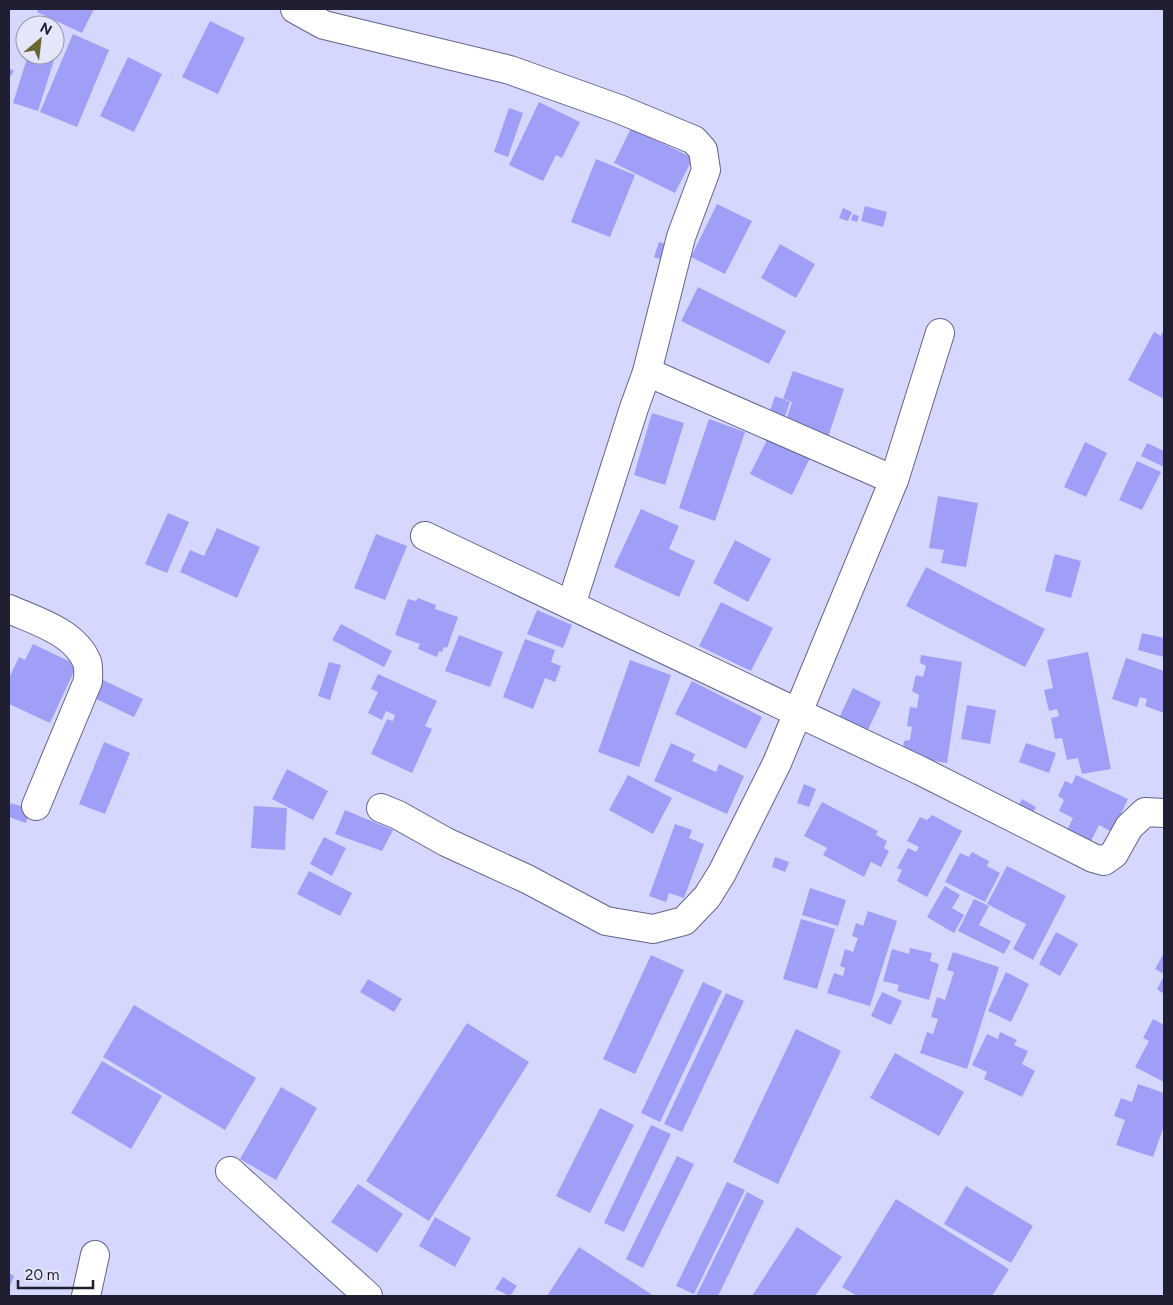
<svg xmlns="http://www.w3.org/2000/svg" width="1173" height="1305" font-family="Figtree,sans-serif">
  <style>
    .building { fill: #a09ff8 }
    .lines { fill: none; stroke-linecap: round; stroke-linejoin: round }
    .minor-casing { stroke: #63638e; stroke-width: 30 }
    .minor { stroke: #fff; stroke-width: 28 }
  </style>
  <rect width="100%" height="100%" fill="#d6d7fe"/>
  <g class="building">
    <polygon points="39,9 94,9 82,33 37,12"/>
    <polygon points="210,21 245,38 218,94 182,77"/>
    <polygon points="73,34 109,50 77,127 40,112"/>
    <polygon points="55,42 59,44 38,111 13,103 28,55 55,55"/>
    <polygon points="128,57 162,74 134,132 100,116"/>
    <polygon points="9,68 14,71 9,79"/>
    <polygon points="539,102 580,122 562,158 556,155 543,181 509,165"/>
    <polygon points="509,108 523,113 508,157 494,152"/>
    <polygon points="631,128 693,158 675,193 614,163"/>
    <polygon points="596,159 635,175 610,237 571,222"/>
    <polygon points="717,204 752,221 725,274 691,257"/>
    <polygon points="865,206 887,212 883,227 861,221"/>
    <polygon points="843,208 852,212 848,221 839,218"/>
    <polygon points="853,214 859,216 857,222 851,220"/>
    <polygon points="659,242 670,245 665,261 654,257"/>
    <polygon points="780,244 815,264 796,298 761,278"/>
    <polygon points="698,287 786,331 769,364 681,321"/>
    <polygon points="1164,329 1164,399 1128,380 1154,332 1161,336"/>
    <polygon points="793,371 844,389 828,437 785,423 792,402 783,399"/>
    <polygon points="775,396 790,402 783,422 768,417"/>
    <polygon points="652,413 684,423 665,485 634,475"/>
    <polygon points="709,419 745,432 715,521 679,508"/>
    <polygon points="769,436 811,456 792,495 750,474"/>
    <polygon points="1085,442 1107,453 1086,497 1064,487"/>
    <polygon points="1147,443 1164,451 1164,467 1141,456"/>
    <polygon points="1137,461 1161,472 1142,510 1119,500"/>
    <polygon points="938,496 978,503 966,567 941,563 944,550 929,548"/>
    <polygon points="641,509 679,526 669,549 695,561 679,597 614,567"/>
    <polygon points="168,513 189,522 167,573 145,564"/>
    <polygon points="217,528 260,547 237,598 180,572 190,550 204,556"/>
    <polygon points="376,534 407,546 385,600 354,588"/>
    <polygon points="735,540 771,559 748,602 713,583"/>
    <polygon points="1055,554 1081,561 1071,598 1045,591"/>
    <polygon points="926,567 1045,629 1025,667 906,606"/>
    <polygon points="418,598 436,605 435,609 458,617 447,648 444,647 442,652 439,651 437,657 418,649 420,644 395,635 408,599 416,601"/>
    <polygon points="721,602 773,628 751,671 699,646"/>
    <polygon points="537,610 572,625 563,648 527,634"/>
    <polygon points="341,624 392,651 384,667 332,640"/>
    <polygon points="1142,633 1164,638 1164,657 1138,650"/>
    <polygon points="459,635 503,652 490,687 445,671"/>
    <polygon points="525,639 555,650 551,662 561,666 555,682 545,678 533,709 503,697"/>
    <polygon points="33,644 77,665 50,723 9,704 9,678 19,657 25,660"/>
    <polygon points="1088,652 1111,769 1082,774 1078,758 1067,760 1062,738 1055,739 1051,718 1059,716 1057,709 1049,711 1044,690 1053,688 1047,660"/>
    <polygon points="921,655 962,662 947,763 902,756 904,741 910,740 912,727 907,726 910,707 917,708 919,695 912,691 916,675 923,677 926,666 920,663"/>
    <polygon points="1126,658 1164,671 1164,713 1145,706 1147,699 1140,697 1137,707 1112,699"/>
    <polygon points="630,660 671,675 639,767 598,752"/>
    <polygon points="329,662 341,665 330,700 318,696"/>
    <polygon points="378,674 437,701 425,726 432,729 412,773 371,754 387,719 393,721 395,715 386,711 382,720 368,713 378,692 371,689"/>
    <polygon points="103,680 143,699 134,717 94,698"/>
    <polygon points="692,681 762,717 746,749 675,714"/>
    <polygon points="853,688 881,702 867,732 839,718"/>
    <polygon points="967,705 996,710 990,744 961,739"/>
    <polygon points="104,742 130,753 105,814 79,804"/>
    <polygon points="671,743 695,754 692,761 716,772 719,764 744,776 727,814 654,781"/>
    <polygon points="1026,743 1056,753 1049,773 1019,762"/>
    <polygon points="287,769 328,791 313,820 272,799"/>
    <polygon points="628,775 672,798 653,834 609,810"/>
    <polygon points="1076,775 1128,799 1112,832 1099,825 1091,841 1067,830 1073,818 1059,811 1064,800 1058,796 1065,781 1072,784"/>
    <polygon points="804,784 816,789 809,807 797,803"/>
    <polygon points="1022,799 1036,807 1030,818 1016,811"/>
    <polygon points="822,802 878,831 876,835 887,841 884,848 889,851 881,867 871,862 864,877 823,855 827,848 804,836"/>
    <polygon points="11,803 30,809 26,823 9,817 9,807"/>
    <polygon points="254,806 287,808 285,850 251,848"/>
    <polygon points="345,810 393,830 382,851 335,834"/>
    <polygon points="932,815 962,831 927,897 897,881 902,870 897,868 908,848 916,852 919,847 907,841 920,817 927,820"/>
    <polygon points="675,824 692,830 689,838 704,844 684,898 669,893 666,902 649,896"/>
    <polygon points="324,837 346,848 332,876 310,864"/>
    <polygon points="972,852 989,861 987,866 1000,873 985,902 945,882 960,853 969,857"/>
    <polygon points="775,857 789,862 785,872 772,867"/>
    <polygon points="1007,866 1066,896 1033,960 1013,949 1026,924 987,904"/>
    <polygon points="309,871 352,893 340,916 297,894"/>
    <polygon points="945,886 960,895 952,908 964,915 954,933 927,917"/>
    <polygon points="810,888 846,900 838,926 802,915"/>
    <polygon points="974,899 989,906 979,925 1011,941 1004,954 958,931"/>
    <polygon points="868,911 897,921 870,1006 827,993 834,973 843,976 845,968 840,966 845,949 853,952 858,938 852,936 856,923 863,926"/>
    <polygon points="801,919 835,929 817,989 783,979"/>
    <polygon points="1056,932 1078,944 1060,976 1039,964"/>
    <polygon points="910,948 932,953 930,961 939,964 929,1000 897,991 899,985 883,981 892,949 909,954"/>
    <polygon points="953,952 999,967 967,1069 920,1053 927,1032 933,1034 938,1019 931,1017 937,997 945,1000 954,972 947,970"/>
    <polygon points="1164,953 1164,974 1155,969"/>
    <polygon points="651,955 684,970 635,1074 603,1059"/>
    <polygon points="1006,972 1029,984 1011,1022 988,1011"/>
    <polygon points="1164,976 1164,994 1157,989"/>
    <polygon points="368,979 402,999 394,1012 360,992"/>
    <polygon points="703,982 722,991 660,1122 641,1113"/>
    <polygon points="882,992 902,1001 891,1025 871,1016"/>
    <polygon points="726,993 744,1001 682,1132 664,1124"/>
    <polygon points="134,1005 256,1078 225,1130 103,1057"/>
    <polygon points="1153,1019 1164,1025 1164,1082 1135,1067 1149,1041 1143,1038"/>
    <polygon points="467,1023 529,1062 429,1221 366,1181"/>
    <polygon points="796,1029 841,1051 778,1184 733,1162"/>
    <polygon points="1000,1032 1017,1040 1014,1045 1028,1051 1022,1064 1035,1071 1022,1097 984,1079 987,1072 972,1065 987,1034 998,1039"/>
    <polygon points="895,1053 964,1092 939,1136 870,1098"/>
    <polygon points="102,1061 162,1096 131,1149 71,1113"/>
    <polygon points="1138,1084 1164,1093 1164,1126 1153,1157 1116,1145 1125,1120 1114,1116 1121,1098 1132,1102"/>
    <polygon points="281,1087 317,1108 276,1180 240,1159"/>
    <polygon points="600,1108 634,1125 590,1213 556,1196"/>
    <polygon points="651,1125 671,1134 624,1232 604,1223"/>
    <polygon points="677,1156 694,1164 643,1268 626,1259"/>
    <polygon points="727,1182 745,1190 694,1294 676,1286"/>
    <polygon points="358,1184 403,1214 377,1253 331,1222"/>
    <polygon points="966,1186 1033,1226 1011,1263 944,1224"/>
    <polygon points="747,1192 764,1201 718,1296 696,1296"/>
    <polygon points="896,1199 1009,1269 992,1296 857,1296 842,1287"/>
    <polygon points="435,1217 471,1238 455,1267 419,1246"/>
    <polygon points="797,1227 842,1257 815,1296 752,1296"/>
    <polygon points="579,1247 654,1296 547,1296"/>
    <polygon points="9,1273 14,1276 9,1288"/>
    <polygon points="503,1277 517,1286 510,1296 495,1289"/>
  </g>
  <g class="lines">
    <g class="minor-casing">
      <g id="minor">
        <polyline points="295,9 324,25 510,70 619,109 694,140 703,150 706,170 681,237 647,372 634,408 571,605"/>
        <polyline points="647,372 894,480"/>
        <polyline points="425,536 921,771 1093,858 1104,861 1114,854 1129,827 1145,812 1164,813"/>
        <path d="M9 609C36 621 75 632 87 662 89 668 88 676 88 681L36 806"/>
        <polyline points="381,808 398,815 446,842 527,879 606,921 653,929 684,921 707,897 722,873 777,763 894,480 940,333"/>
        <polyline points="230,1171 368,1296"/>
        <polyline points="86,1296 95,1255"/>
      </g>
    </g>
    <use href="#minor" class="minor"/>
  </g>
  <rect width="1173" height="1305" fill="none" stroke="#1f1f31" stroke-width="20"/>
  <g transform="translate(40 40) rotate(28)"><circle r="24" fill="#e5e6fa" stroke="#9696aa"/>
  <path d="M0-4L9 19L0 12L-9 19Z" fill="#6b6532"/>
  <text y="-8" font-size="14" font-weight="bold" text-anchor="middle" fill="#1f1f31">N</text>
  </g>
  <path d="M18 1280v8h75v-8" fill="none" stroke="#1f1f31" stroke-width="2.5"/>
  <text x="25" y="1280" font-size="15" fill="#1f1f31" stroke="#e5e6fa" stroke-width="4" paint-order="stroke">20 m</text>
</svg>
